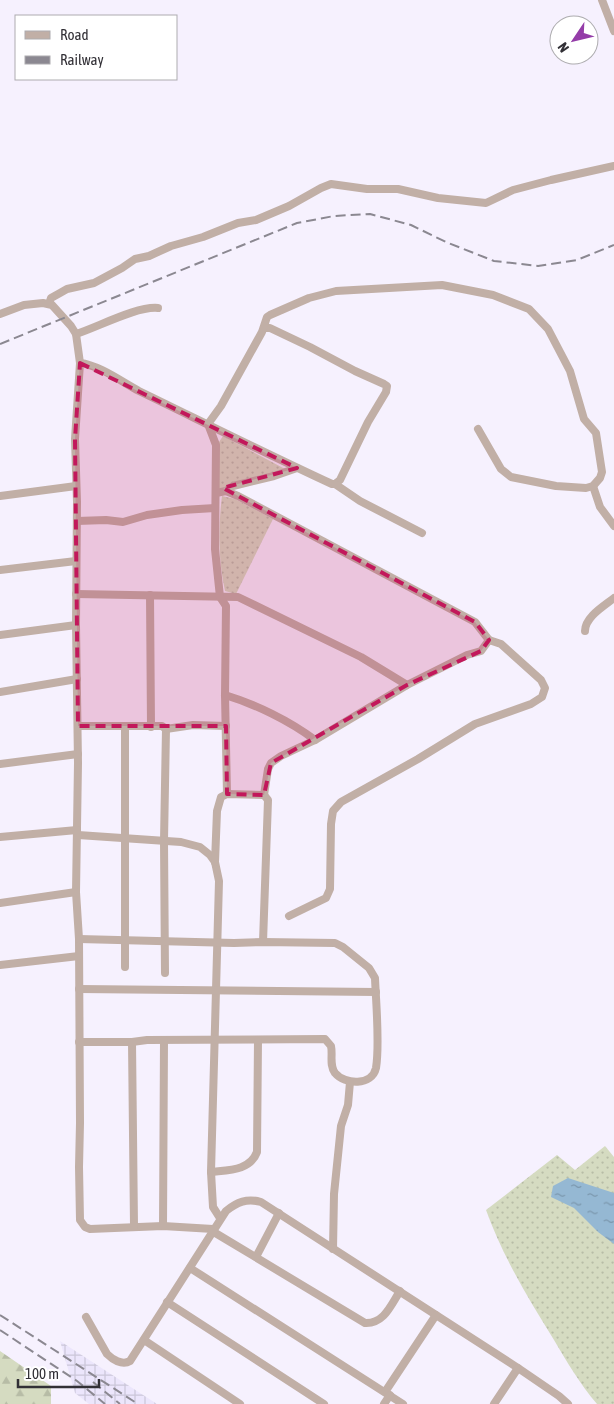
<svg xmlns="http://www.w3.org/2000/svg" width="614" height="1404" font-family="'Asap Condensed',sans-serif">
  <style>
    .industrial { fill: url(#industrial-grid) }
    .grass { fill: url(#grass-dots) }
    .forest { fill: url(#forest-firs) }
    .water { fill: url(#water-ripples) }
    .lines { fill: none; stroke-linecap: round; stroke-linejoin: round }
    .minor { stroke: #c1afa6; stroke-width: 8 }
    .rail { stroke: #8b8891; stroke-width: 2; stroke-dasharray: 10 5; stroke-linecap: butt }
    .marked { fill: #c2185b; fill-opacity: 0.2; stroke: #c2185b; stroke-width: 4; stroke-dasharray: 10 6; stroke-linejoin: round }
  </style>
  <defs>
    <pattern id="industrial-grid" width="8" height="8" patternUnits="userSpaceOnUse" patternTransform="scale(1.25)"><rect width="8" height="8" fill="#ece6fc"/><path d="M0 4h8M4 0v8" fill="none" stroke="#cbc6d9"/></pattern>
    <pattern id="grass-dots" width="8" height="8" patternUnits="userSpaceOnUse" patternTransform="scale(1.25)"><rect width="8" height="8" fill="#d5dbc1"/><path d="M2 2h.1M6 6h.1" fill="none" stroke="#b7bca6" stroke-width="1.8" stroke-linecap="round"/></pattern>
    <pattern id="forest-firs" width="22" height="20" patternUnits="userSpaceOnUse" patternTransform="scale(1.25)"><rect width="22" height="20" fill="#d5dbc1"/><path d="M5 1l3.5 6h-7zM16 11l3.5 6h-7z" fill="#b7bca6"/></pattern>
    <pattern id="water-ripples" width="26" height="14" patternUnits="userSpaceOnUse" patternTransform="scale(1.25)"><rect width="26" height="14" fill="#95b8d3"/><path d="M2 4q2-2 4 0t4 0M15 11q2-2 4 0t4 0" fill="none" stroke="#7a96ac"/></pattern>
  </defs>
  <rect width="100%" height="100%" fill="#f6f1fe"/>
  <polygon class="industrial" points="60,1341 157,1404 89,1404 75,1393"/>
  <g class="grass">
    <polygon points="223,436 285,469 219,490 219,442"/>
    <path d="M222 496 235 499 273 519 236 594 225 591C218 559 218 528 222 496Z"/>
    <path d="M605 1146 614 1157V1404H597C580 1384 567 1362 554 1340 528 1298 503 1257 486 1210L557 1155 575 1170Z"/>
  </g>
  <polygon class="forest" points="0,1351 51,1386 51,1404 0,1404"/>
  <polygon class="water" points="568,1178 614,1193 614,1244 598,1232 574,1208 551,1197 553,1186"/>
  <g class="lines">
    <g class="minor">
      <polyline points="602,0 614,31"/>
      <polyline points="49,304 51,298 60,293 67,289 94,283 122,268 135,259 149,256 171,246 203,237 238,223 256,220 289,206 321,188 331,184 367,189 398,189 438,198 486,203 513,190 551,180 614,166"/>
      <polyline points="0,314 24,305 43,303 52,305 71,326 76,334 80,363 75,439 77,502 76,625 78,763 76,892 79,939 80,1123 79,1167 80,1220 85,1227 90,1229 163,1226 213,1229"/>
      <path d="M76 334C98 327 137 306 158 308"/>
      <path d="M80 363C99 365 122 382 139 391 203 422 267 454 332 484H335L340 480 368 422 386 392 387 386 384 384 355 371 310 347 270 328H264"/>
      <polyline points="335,484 360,501 422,533"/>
      <polyline points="593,486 600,507 614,526"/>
      <polyline points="226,491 233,486 274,476 297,468"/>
      <polyline points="216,493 226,491 238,496 475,622 489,640 481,651 467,655 407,685 315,740 281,756 271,763 268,769 264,795"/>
      <polyline points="0,496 76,486"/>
      <polyline points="77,521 106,520 123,522 147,515 182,510 215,508"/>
      <polyline points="0,570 76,561"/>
      <polyline points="76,594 238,597 361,657 407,685"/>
      <polyline points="150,595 151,727"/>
      <path d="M585 631C585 617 604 606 614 598"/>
      <polyline points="0,635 76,625"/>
      <polyline points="0,692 77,679"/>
      <path d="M225 695C255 704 290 721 315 740"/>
      <polyline points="78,726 162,726 166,729 164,841 165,973"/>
      <polyline points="166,729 193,725 226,726"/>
      <polyline points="0,764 78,754"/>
      <polyline points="227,794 225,695 226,606 220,597 215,549 216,445 208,424 221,406 262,332 267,317 270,315 309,298 336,291 442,285 493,295 529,309 548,329 570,371 584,419 596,433 602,472 600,478 593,486 586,488 556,486 511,477 501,469 478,429"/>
      <polyline points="78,835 181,842 200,847 210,855 215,862 219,881 211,1172 213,1207 220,1218"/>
      <polyline points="0,837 77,830"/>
      <polyline points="215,862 217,811 221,797 227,794 264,795 268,800 263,942"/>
      <polyline points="0,903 76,892"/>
      <polyline points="289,916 326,898 330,889 331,824 333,811 341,802 418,759 475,724 531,704 542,697 545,688 541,680 501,644 489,640"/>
      <path d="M79 939 234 943 263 942 335 943 343 947 369 968 375 978C376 1004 380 1044 376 1068 372 1086 345 1085 335 1073 329 1065 333 1055 331 1046L325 1039 147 1040 132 1042H79"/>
      <polyline points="0,965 79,956"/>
      <polyline points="125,967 125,727"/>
      <polyline points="79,989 376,992"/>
      <polyline points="132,1042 134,1226"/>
      <path d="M211 1172C228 1170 250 1171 257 1152L258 1040"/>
      <polyline points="163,1226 164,1040"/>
      <path d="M212 1231 365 1323C384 1324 391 1305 400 1291"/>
      <polyline points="333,1249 334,1194 341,1126 348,1105 350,1082"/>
      <polyline points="256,1257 279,1213"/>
      <polyline points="190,1268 403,1404"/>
      <polyline points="167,1302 324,1404"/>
      <path d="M86 1317 107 1354C112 1359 122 1366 130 1361L226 1211C237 1202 247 1198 261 1202L518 1368 559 1396 568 1404"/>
      <polyline points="144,1340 240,1404"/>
      <polyline points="385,1392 436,1315"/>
      <polyline points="384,1404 390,1395"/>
      <polyline points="494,1404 518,1368"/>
    </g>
    <g class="rail">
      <polyline points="0,344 297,223 334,216 370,214 411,225 446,242 494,261 538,266 577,260 614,245"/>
      <polyline points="0,1315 138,1404"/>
      <polyline points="0,1330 77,1381 105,1404"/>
      <polyline points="93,1382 120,1404"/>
    </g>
  </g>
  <path class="marked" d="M80 363 297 468 223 488 475 622 489 640 481 651 407 685 271 763 264 795 227 794 226 726H78L75 439Z"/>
  <rect x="15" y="15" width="162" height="65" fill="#ffffff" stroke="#adacaf"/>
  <rect x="25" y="31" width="25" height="8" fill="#c1afa6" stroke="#adacaf"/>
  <text x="60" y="40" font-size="15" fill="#323036">Road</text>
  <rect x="25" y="56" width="25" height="8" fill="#8b8891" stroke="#adacaf"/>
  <text x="60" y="65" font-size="15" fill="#323036">Railway</text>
  <g transform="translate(574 40) rotate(235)"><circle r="24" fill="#ffffff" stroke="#adacaf"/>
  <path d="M0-4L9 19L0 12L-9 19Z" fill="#943ca8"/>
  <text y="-8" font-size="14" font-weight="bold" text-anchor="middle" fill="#323036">N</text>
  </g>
  <path d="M18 1379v8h81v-8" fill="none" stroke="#323036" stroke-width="2.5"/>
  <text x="25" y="1379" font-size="15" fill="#323036" stroke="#ffffff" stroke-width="4" paint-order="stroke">100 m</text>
</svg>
